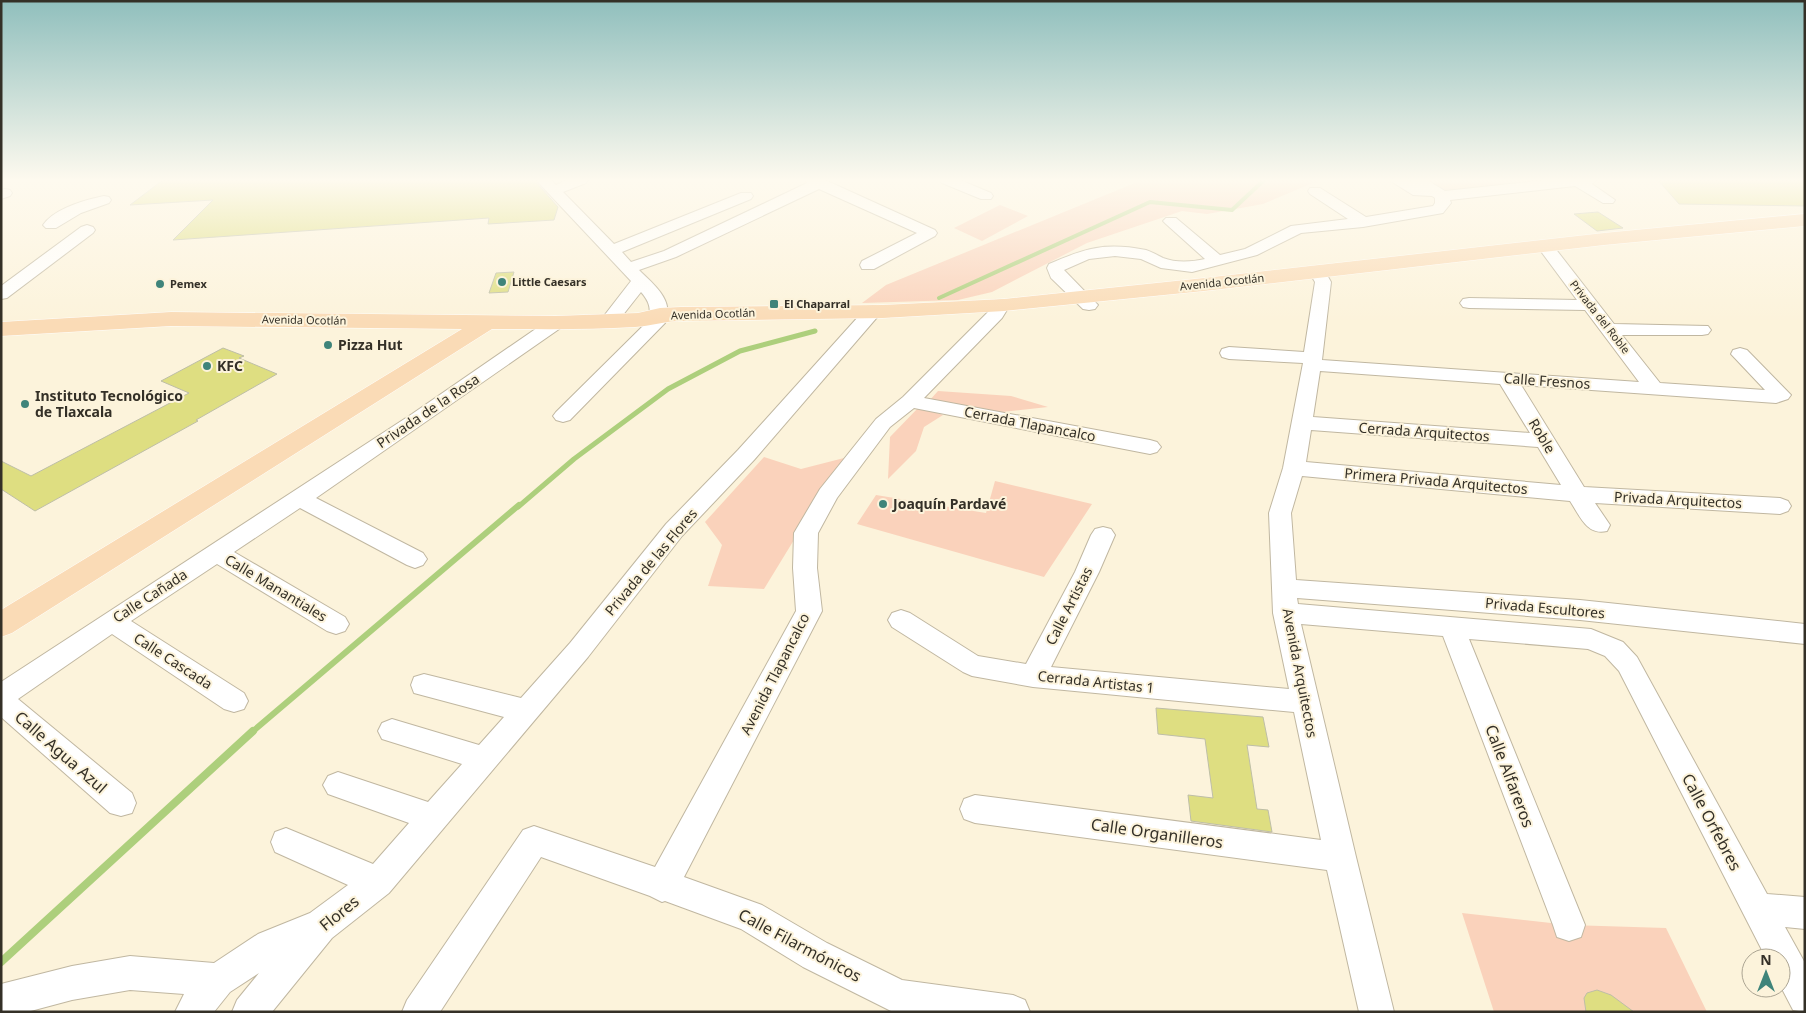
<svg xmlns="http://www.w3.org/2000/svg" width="1806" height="1013" font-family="'Noto Sans',sans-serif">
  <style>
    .green { fill: #fad2bb }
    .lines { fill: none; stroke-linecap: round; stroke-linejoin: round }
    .stream-far3 { stroke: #adcf7c; stroke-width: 4 }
    .stream-far2 { stroke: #adcf7c; stroke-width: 5 }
    .stream-far1 { stroke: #adcf7c; stroke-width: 6 }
    .stream { stroke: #adcf7c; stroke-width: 8 }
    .building { fill: #dede81; stroke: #bebea7 }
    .minor-casing { stroke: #c0b7a1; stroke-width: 2 }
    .major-casing { stroke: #fff; stroke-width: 1 }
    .minor { fill: #fff; fill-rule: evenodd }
    .major { fill: #fadbb6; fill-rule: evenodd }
    .poi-dot { fill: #3f847a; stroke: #fcf3db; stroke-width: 2 }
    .labels { text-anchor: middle; stroke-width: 4; stroke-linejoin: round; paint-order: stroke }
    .far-poi-label { font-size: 11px; font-weight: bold; fill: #343027; stroke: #fcf3db; text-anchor: start }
    .far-street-label { font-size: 11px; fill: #343027; stroke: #fcf3db }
    .poi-label { font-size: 14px; font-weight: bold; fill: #343027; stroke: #fcf3db; text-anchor: start }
    .street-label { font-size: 14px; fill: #343027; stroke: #fcf3db }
    .near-street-label { font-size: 16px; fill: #343027; stroke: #fcf3db }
  </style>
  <rect width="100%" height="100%" fill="#fcf3db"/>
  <g class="green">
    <polygon points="1142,180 1320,180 1263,204 1207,214 1182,211 1087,243 992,292 958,300 862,303 886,285"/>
    <polygon points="1423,180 1532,180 1448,193"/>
    <polygon points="1000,205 1028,216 982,241 954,228"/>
    <polygon points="938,391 1011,396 1048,407 994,413 929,401"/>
    <polygon points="919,407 943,415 924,427 916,451 888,479 890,437"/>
    <polygon points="764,457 801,469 844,458 764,589 708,586 722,545 705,522"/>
    <polygon points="995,481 1092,504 1044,577 857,524 876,495 986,513"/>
    <polygon points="1462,913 1569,925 1666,928 1707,1012 1494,1012"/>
  </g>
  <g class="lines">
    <polyline class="stream-far3" points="939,298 1150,202 1232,210 1264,180"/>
    <polyline class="stream-far2" points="518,507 574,459 668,389 740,351 815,331"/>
    <polyline class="stream-far1" points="252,732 519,505"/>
    <polyline class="stream" points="1,962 253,731"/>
  </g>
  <g class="building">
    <polygon points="163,180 534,180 558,207 554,220 488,224 489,218 173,240 213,200 130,205"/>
    <polygon points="1658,180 1805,180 1805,206 1679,204"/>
    <polygon points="1598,212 1623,228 1597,231 1574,214"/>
    <polygon points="514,272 508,292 489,293 496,273"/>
    <polygon points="223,348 244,356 239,358 277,374 196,420 198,421 35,511 1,489 1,461 31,476 189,393 161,381"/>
    <polygon points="1156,708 1263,717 1269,747 1247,745 1257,809 1268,810 1272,832 1191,821 1188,795 1213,798 1205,739 1158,734"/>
    <polygon points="1597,990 1611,995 1634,1012 1586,1012 1584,998 1587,993"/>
  </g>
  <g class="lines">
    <g class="minor-casing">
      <g id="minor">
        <path d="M536 180H551L556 185 567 180H588L586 183 563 192 614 244 741 193H751L753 196 751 199 622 252 631 262 664 251 807 183 805 180H825L935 230 937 233 935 236 874 269H862L860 265 862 261 917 233 819 189 676 257 639 270C653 284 675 300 665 323L570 420 563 422 556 420 553 416 556 412 648 321C652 309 649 301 641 292L615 325 609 326 603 325 600 321 631 281Z"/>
        <polygon points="940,180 960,180 991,193 993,196 991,199 981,199 942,183"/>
        <path d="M1389 180H1407L1412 183 1410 180H1427L1445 191 1546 180H1596L1592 184 1615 200 1613 203H1603L1575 186 1450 200 1451 203 1443 213 1363 227 1301 233 1257 255 1192 272 1161 268 1141 259 1115 256 1089 259 1064 270 1098 305 1095 309 1089 310 1083 309 1051 278 1047 268 1049 264C1086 248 1105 242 1146 250 1152 252 1157 255 1163 258 1176 263 1192 262 1205 259L1166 224 1163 221 1166 218H1176L1220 255 1245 249 1291 226 1348 219 1310 194 1308 191 1310 188H1320L1366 217 1433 206 1435 203V198L1432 196 1413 195Z"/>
        <polygon points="5,189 10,190 12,193 10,196 1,199 1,190"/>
        <path d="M104 196 109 197 111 200 109 203 81 213 56 228H46L43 225C55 208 85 200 104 196Z"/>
        <polygon points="87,225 93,227 95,230 93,233 7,298 1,299 1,286 81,227"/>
        <path d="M1545 241 1551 243 1614 324 1708 326 1711 330 1708 334 1702 335H1622L1660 383 1765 390 1731 354 1733 350 1740 348 1747 350 1791 395 1788 399 1776 403 1521 385 1584 487 1780 498 1788 501 1791 506 1788 511 1780 514 1595 503 1610 525 1607 531C1587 536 1580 516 1570 501L1302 476 1291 513 1296 580 1580 600 1805 624V644L1580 620 1297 598 1298 604 1591 629 1623 642 1637 657 1767 894 1805 897V929L1785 927 1805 963V1012L1793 1010 1781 987V958H1766L1619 671 1605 656 1588 649 1469 639 1585 925 1581 937 1569 941 1557 937 1553 925 1443 636 1301 624 1356 857 1394 1012H1359L1327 870 975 823 964 819 960 809 964 799 975 795 1321 840 1294 712 1033 687 972 676 963 672 892 627 888 620 892 613 901 610 910 613 978 656 1026 664 1075 572 1091 535 1095 529 1103 527 1111 529 1115 535 1099 572 1051 667 1289 689 1273 613 1269 513 1283 468 1303 363 1229 359 1222 357 1220 353 1222 349 1229 347 1304 352 1315 282 1309 272 1311 268H1323L1331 282 1322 360 1639 382 1585 310 1469 308 1463 307 1460 303 1463 299 1469 298 1577 300 1537 246 1539 243ZM1320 371 1500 384 1530 433 1313 417ZM1311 430 1538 447 1561 485 1306 462Z"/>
        <polygon points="1001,300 1007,301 1010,305 1002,318 924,398 1150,440 1157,442 1161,447 1157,452 1150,454 914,408 890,427 837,498 818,533 817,568 822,611 684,877 762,905 827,943 902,980 1013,995 1025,1000 1030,1012 893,1012 803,967 741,929 665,901 662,902 650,896 541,857 440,1012 402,1012 407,1000 523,830 534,826 655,867 796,611 793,568 794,533 820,489 876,419 903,397 989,311 995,301"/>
        <polygon points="873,306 879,307 882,311 879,315 754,460 682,536 588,657 389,893 332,938 272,1012 232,1012 237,1000 259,973 230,992 214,1012 175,1012 184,994 130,990 72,1000 27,1012 1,1012 1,984 72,966 130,956 214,963 258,934 310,913 348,885 275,852 271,842 275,832 286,828 373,864 409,823 328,794 323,785 328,776 338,772 428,802 462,764 382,739 378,731 382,723 392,719 479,745 504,717 414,693 411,685 414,677 424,674 521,698 570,643 666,524 738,450 867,307"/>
        <polygon points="556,318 562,319 565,323 562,327 316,498 423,553 427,559 423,565 415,568 407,565 300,508 234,552 345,617 349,624 345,631 336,634 327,631 217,564 131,621 244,693 248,701 244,709 234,712 224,709 112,634 18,699 132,793 136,803 132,813 121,816 110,813 1,717 1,682 412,414 550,319"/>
      </g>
    </g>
    <g class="major-casing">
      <path id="major" d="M1805 214V226L1604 245 1204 291 1004 311 883 318 681 321C665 321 650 326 635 327 588 330 540 329 492 329L12 633 1 637V610L462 329 171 326 1 336V322L171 312 556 316 638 313 660 308 681 307 883 305 1004 299 1204 278 1604 233Z"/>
    </g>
    <use href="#minor" class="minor"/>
    <use href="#major" class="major"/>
  </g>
  <linearGradient id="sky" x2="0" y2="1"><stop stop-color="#90bfbd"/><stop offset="0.56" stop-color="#fefaef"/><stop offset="1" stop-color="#fefaef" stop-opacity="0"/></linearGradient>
  <rect width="1806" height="322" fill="url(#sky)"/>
  <g class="poi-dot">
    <circle cx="502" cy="282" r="5"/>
    <circle cx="160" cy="284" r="5"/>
    <rect x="769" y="299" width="10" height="10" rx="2.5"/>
    <circle cx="328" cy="345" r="5"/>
    <circle cx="207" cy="366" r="5"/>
    <circle cx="25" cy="404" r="5"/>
    <circle cx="883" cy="504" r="5"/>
  </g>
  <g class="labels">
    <g class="far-poi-label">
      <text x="512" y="286">Little Caesars</text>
      <text x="170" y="288">Pemex</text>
      <text x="784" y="308">El Chaparral</text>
    </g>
    <g class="far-street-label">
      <text transform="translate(1222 282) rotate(-6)" y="4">Avenida Ocotlán</text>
      <text transform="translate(713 314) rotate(-2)" y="4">Avenida Ocotlán</text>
      <text transform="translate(1600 317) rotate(52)" y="4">Privada del Roble</text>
      <text transform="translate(304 320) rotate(1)" y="4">Avenida Ocotlán</text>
    </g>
    <g class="poi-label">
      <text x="338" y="350">Pizza Hut</text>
      <text x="217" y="371">KFC</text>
      <text x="35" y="401">Instituto Tecnológico<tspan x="35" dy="16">de Tlaxcala</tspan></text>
      <text x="893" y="509">Joaquín Pardavé</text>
    </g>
    <g class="street-label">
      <text transform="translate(1547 381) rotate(4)" y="5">Calle Fresnos</text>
      <text transform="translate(428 411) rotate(-34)" y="5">Privada de la Rosa</text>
      <text transform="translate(1030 424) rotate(11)" y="5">Cerrada Tlapancalco</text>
      <text transform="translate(1424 432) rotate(4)" y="5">Cerrada Arquitectos</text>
      <text transform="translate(1542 436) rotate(59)" y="5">Roble</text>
      <text transform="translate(1436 481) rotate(5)" y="5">Primera Privada Arquitectos</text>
      <text transform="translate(1678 500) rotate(3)" y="5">Privada Arquitectos</text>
      <text transform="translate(651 562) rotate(-50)" y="5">Privada de las Flores</text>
      <text transform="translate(276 588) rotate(31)" y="5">Calle Manantiales</text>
      <text transform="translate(150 596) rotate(-33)" y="5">Calle Cañada</text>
      <text transform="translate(1069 606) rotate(-63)" y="5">Calle Artistas</text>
      <text transform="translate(1545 608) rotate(5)" y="5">Privada Escultores</text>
      <text transform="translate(173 661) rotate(33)" y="5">Calle Cascada</text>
      <text transform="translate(1300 673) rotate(79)" y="5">Avenida Arquitectos</text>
      <text transform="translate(775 674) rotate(-63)" y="5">Avenida Tlapancalco</text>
      <text transform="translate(1096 682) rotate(6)" y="5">Cerrada Artistas 1</text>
    </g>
    <g class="near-street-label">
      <text transform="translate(61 752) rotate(41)" y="6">Calle Agua Azul</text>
      <text transform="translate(1510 776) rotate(69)" y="6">Calle Alfareros</text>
      <text transform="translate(1712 822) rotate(62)" y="6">Calle Orfebres</text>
      <text transform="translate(1157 833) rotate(8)" y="6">Calle Organilleros</text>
      <text transform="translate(339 913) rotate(-39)" y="6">Flores</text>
      <text transform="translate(800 945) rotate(28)" y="6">Calle Filarmónicos</text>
    </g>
  </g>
  <rect width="1806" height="1013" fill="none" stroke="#343027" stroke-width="5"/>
  <g transform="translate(1766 973)"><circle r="24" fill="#fcf3db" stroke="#aca593"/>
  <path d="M0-4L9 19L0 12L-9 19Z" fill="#3f847a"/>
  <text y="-8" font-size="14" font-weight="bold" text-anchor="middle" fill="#343027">N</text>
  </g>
</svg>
